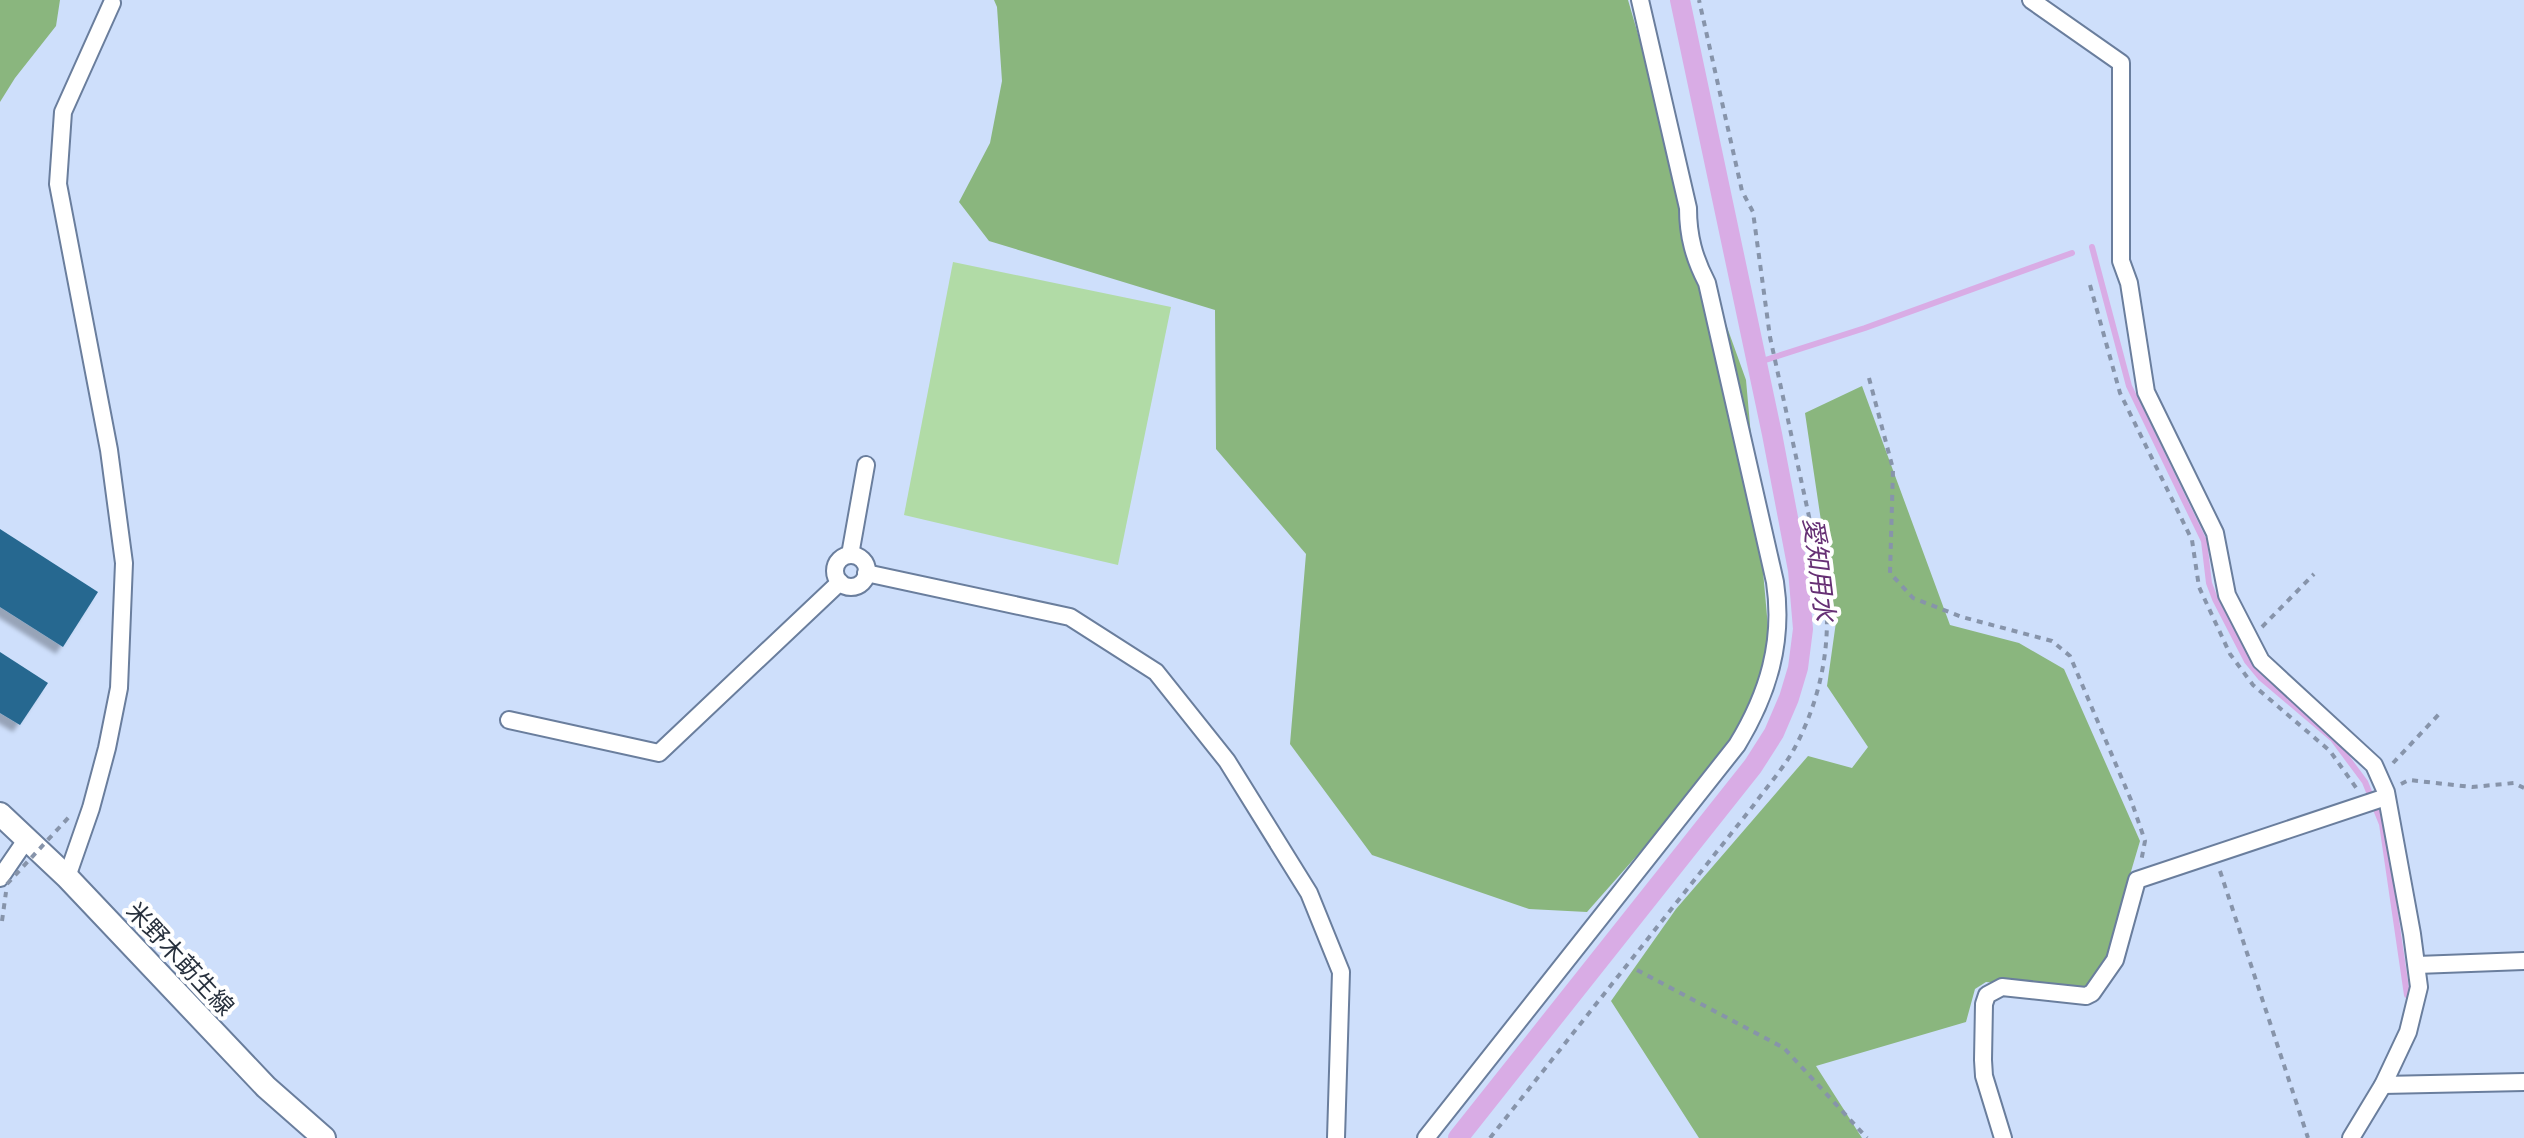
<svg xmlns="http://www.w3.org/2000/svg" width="2524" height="1138" font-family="Barlow,'Noto Sans JP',sans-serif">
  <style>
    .green { fill: #b1dba6 }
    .forest { fill: #8ab67e }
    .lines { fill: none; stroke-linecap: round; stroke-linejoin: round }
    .stream { stroke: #d9ace5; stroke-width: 6 }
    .canal { stroke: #d9ace5; stroke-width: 20 }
    .building { fill: #266890; filter: url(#shadow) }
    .minor-casing { stroke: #6a7e9d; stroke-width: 20 }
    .secondary-casing { stroke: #6a7e9d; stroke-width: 26 }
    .path { stroke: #8794aa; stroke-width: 4; stroke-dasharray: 6 6; stroke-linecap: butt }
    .minor { stroke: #fff; stroke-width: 16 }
    .secondary { stroke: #fff; stroke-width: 22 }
    .path-bridge { stroke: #8794aa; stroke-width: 4; stroke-dasharray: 6 6; stroke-linecap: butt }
    .labels { text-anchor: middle; stroke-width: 8; stroke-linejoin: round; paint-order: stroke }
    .street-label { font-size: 24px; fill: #27303d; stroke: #fff }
    .water-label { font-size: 26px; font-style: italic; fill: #663074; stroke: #fff }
  </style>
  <defs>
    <filter id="shadow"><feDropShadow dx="-7" dy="7" stdDeviation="2" flood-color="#0004"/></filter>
  </defs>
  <rect width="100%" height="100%" fill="#cedffb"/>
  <polygon class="green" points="953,262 1171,307 1118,565 904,515"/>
  <g class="forest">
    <polygon points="0,0 60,0 56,26 15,78 0,102"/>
    <polygon points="994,0 1628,0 1708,274 1746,380 1771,661 1732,748 1587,912 1529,909 1372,855 1290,744 1306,554 1216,449 1215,310 989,241 959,202 990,143 1002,81 997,7"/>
    <polygon points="1862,386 1950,625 2019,643 2064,669 2140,841 2127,885 2110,956 2090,991 1986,982 1975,989 1966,1022 1816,1066 1862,1138 1699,1138 1611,1001 1676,909 1808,756 1852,768 1868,747 1827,686 1836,622 1805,413"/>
  </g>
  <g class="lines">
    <g class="stream">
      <polyline points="2092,247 2129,386 2204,541 2209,583 2215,599 2247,661 2261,678 2333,739 2365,782 2382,824 2407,995"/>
      <polyline points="1756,363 1865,328 2072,253"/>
    </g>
    <polyline class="canal" points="1458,1138 1753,766 1774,733 1789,698 1798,668 1803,629 1798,570 1772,434 1680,0"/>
  </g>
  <g class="building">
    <polygon points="0,529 98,592 63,647 0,607"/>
    <polygon points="0,652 48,683 20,725 0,713"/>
  </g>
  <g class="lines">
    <g class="minor-casing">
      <g id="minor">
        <polyline points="2031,0 2121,63 2121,261 2129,283 2146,392 2215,533 2227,595 2261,661 2374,765 2386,792 2412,934 2419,987 2408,1032 2383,1085 2351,1138"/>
        <polyline points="850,555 866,465"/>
        <circle cx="851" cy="571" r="16"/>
        <polyline points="866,573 1070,617 1156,672 1227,761 1309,893 1341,972 1336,1138"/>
        <polyline points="509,720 659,753 840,582"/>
        <polyline points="67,877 91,808 107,748 119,688 124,563 109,450 58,184 63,112 112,3"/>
        <polyline points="0,878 26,840"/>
        <polyline points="2417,965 2524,961"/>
        <polyline points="2383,1085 2524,1082"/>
        <path d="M1426 1138 1737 745C1768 694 1784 642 1775 582L1707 283C1694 258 1688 236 1688 208L1640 0"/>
        <polyline points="2003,1138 1984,1076 1983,1060 1984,1004 1987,995 2002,987 2086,996 2092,993 2115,960 2137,880 2386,797"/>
      </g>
    </g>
    <g class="secondary-casing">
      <polyline id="secondary" points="0,814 67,877 266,1087 324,1138"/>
    </g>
    <g class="path">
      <polyline points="2090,285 2120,393 2192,540 2199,587 2230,654 2253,685 2330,751 2357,789"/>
      <polyline points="1869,378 1893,469 1890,573 1913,598 1962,617 2052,641 2070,656 2131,800 2145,841 2141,862"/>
      <polyline points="2262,627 2314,574"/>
      <polyline points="2393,763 2441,712"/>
      <polyline points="2401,784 2409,780 2472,787 2514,783 2524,788"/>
      <polyline points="2220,871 2308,1138"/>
      <polyline points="2,921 6,892"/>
      <polyline points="1637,970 1784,1048 1867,1138"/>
      <path d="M1490 1138 1753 806C1766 788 1782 770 1793 751 1820 702 1832 645 1825 590L1770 337 1753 212 1742 191 1699 0"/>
    </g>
    <use href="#minor" class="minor"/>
    <use href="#secondary" class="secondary"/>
    <polyline class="path-bridge" points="7,884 69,817"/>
  </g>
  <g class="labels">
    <g class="street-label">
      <text transform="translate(180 959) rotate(47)" y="8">米野木莇生線</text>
    </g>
    <g class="water-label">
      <text transform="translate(1819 569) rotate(83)" y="9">愛知用水</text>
    </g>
  </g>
</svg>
